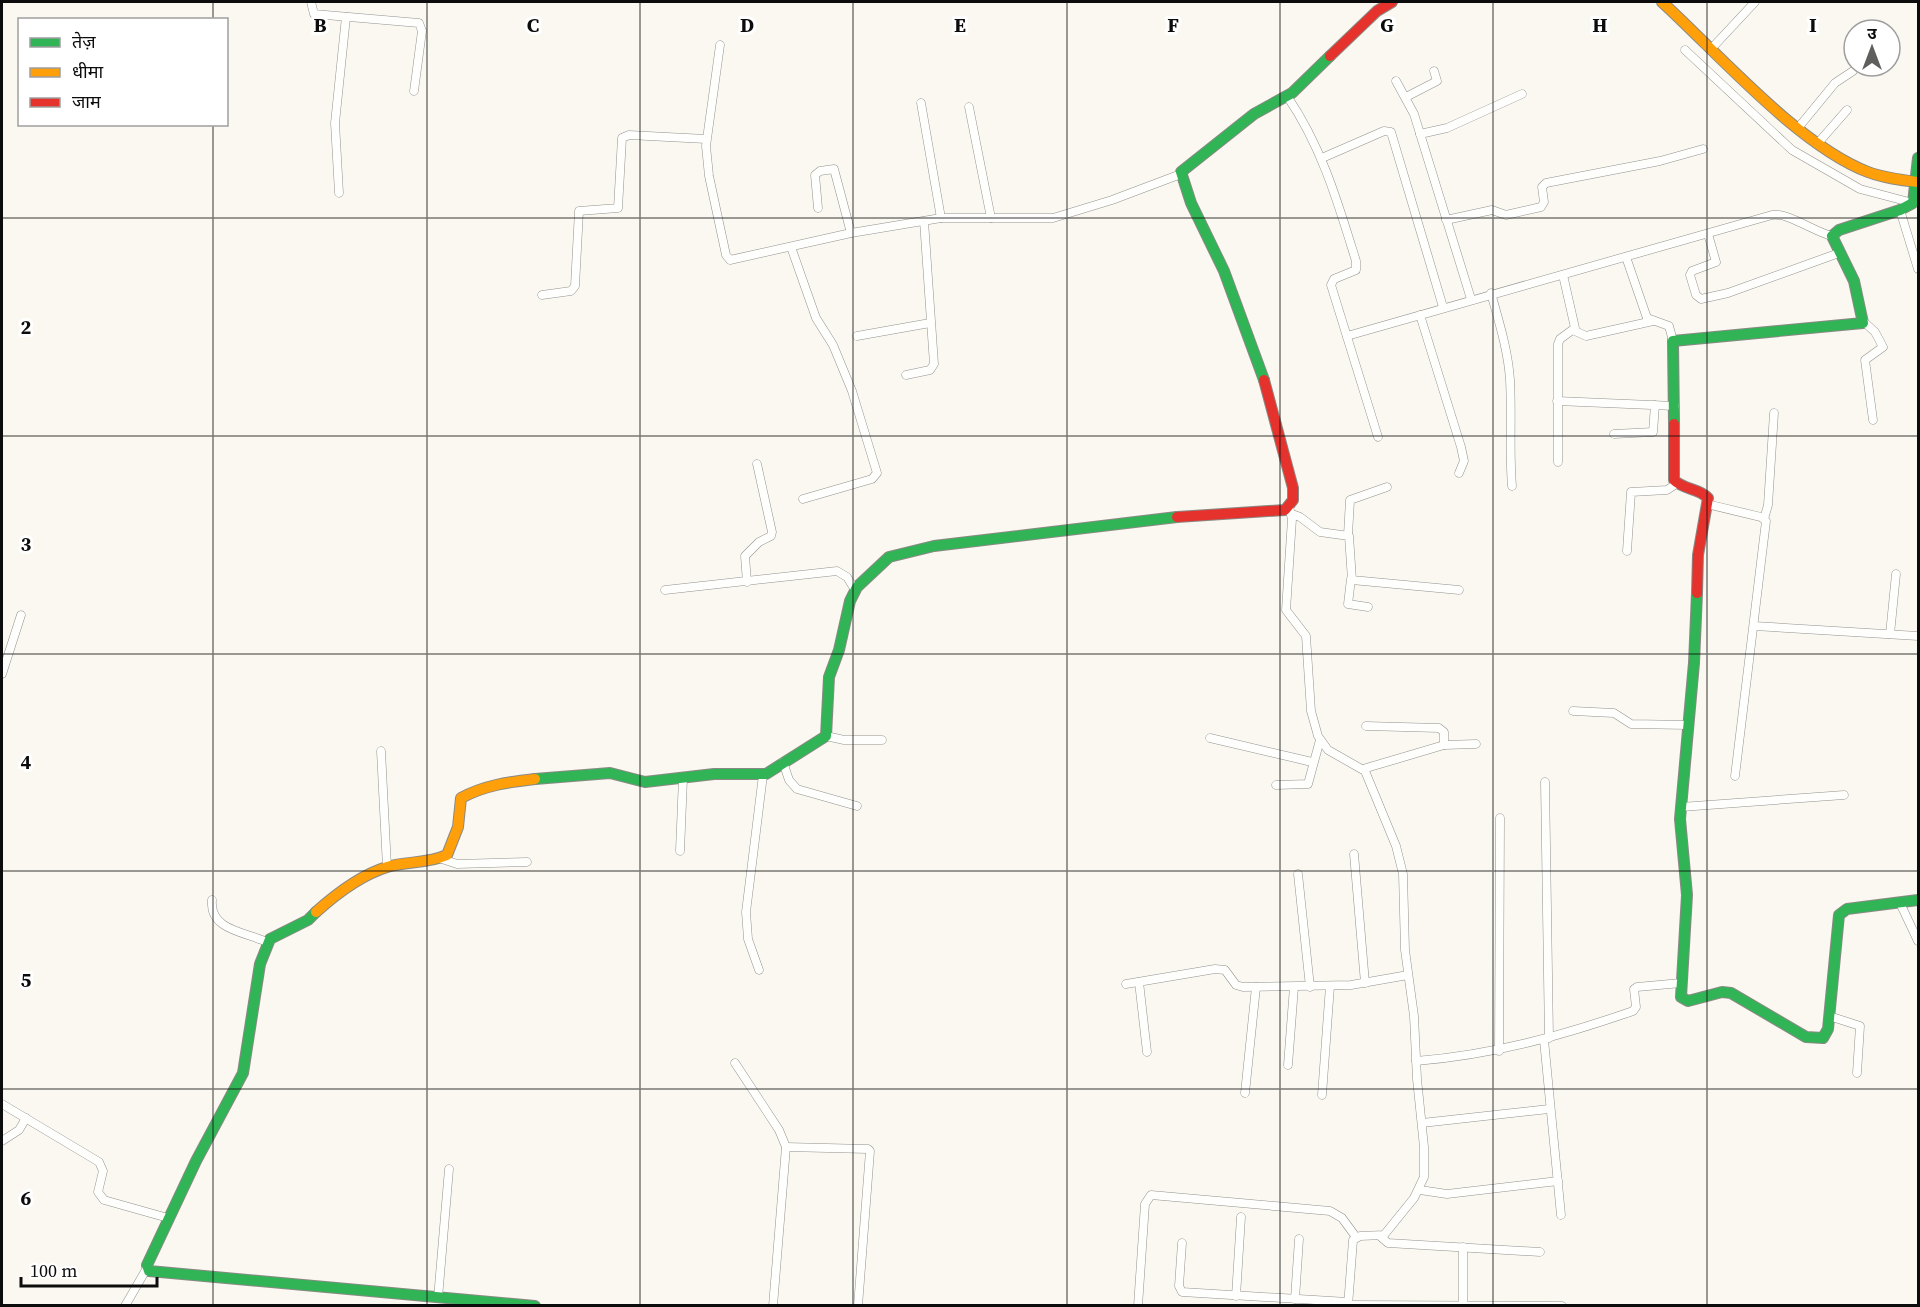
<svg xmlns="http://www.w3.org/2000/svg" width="1920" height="1307" font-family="'Source Serif 4','Noto Sans Devanagari',serif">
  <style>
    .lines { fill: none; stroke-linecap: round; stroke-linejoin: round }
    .street-casing { stroke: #93928f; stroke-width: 9 }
    .fast-casing { stroke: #8a8985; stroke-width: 12 }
    .slow-casing { stroke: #8a8985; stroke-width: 12 }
    .jam-casing { stroke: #8a8985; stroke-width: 12 }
    .street { stroke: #fefefd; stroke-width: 8 }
    .fast { stroke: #30b455; stroke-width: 10 }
    .slow { stroke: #ff9f0a; stroke-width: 10 }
    .jam { stroke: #e5322d; stroke-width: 10 }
    .grid { fill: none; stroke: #0c0c0c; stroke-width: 1.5; stroke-opacity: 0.55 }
    .grid-label { font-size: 20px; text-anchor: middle; font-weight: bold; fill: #0c0c0c; stroke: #fff; stroke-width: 6; stroke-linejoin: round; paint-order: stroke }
  </style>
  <rect width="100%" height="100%" fill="#faf8f0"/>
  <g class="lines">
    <g class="street-casing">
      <g id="street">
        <polyline points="311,2 314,14 419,23 422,31 414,91"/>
        <polyline points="720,45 706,146 709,176 726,255 730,260 851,233 941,218 1053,218 1112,200 1181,174"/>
        <polyline points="1712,48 1755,2"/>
        <polyline points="1685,50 1792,150 1860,189 1913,203"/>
        <polyline points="1396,81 1414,114 1471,299"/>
        <path d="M1287 96C1322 147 1338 203 1356 261V270L1334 279 1331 285 1378 437"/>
        <polyline points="1406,97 1437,81 1434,71"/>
        <polyline points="921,103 941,218"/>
        <polyline points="969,107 991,218"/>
        <polyline points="1798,128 1835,83 1853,71"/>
        <polyline points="1420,134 1447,128 1522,94"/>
        <polyline points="1818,143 1847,110"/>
        <polyline points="1322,158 1384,131 1391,132 1443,307"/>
        <polyline points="339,193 335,123 346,17"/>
        <polyline points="818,208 815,175 820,171 834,169 851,233"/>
        <polyline points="1900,210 1918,269"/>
        <polyline points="1446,220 1492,210 1506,215 1541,207 1544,202 1542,187 1546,183 1660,161 1703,149"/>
        <polyline points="1708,234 1716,262 1692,271 1690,275 1696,295 1701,299 1728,293 1839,253"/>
        <polyline points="791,247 816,318 833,345 852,391 877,473 872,479 803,499"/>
        <polyline points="1626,257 1647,318 1669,326 1673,341"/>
        <path d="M1491 293C1499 322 1508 350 1510 380 1512 415 1509 450 1512 486"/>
        <polyline points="542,295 571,291 575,286 579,211 618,208 622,138 629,135 706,139"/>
        <polyline points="1420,315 1461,447 1464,461 1459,473"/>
        <polyline points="1864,322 1875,332 1883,347 1865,360 1873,420"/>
        <polyline points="1575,331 1586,336 1653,321"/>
        <polyline points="857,336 930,323"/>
        <path d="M1347 336 1772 215C1788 212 1814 232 1832 236"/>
        <polyline points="906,375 930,370 934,364 924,221"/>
        <polyline points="1557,401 1675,406"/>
        <polyline points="1614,434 1653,432 1655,405"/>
        <polyline points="1558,462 1558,344 1560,339 1575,328 1563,275"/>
        <polyline points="1707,504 1761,517 1766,521 1735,776"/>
        <polyline points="1289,507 1292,519 1286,610 1306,636 1311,711 1318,736 1328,750 1365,771 1396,846 1403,874 1405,950 1414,1016 1417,1079 1424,1147 1424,1177 1414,1198 1384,1235 1360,1236 1353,1240 1348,1306"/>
        <polyline points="1292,514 1300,517 1320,532 1349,536 1352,580 1459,590"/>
        <polyline points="1764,519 1768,505 1774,413"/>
        <polyline points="1348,535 1350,500 1387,487"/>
        <polyline points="1627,551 1631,492 1667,490 1676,484"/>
        <polyline points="1351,579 1348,604 1368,607"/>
        <polyline points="747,582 745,556 759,542 771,536 772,532 757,464"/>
        <polyline points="665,590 837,571 847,577 855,590"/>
        <polyline points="1754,626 1918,636"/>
        <polyline points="1890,634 1896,574"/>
        <polyline points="2,674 21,615"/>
        <polyline points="1573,711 1614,713 1631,724 1688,725"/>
        <polyline points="1366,726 1439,728 1444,732 1444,745"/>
        <polyline points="826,736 844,740 882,740"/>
        <polyline points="1210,738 1312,762"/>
        <polyline points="381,751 387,867"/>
        <polyline points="783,762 789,780 797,789 857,806"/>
        <polyline points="1363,769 1444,745 1476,744"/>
        <polyline points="1545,782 1549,1038"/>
        <polyline points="1276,785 1308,784 1320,740"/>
        <polyline points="1681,807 1844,795"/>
        <polyline points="680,851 683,778"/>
        <polyline points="1354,854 1365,983"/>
        <polyline points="442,859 457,864 527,862"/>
        <polyline points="1298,874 1310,987"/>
        <path d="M212 900C209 930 245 932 267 942"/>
        <polyline points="1900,903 1918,941"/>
        <polyline points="759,970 748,939 746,912 763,775"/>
        <polyline points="1139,982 1147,1052"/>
        <polyline points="1126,984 1215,969 1225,970 1236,985 1243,987 1351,985 1408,975"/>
        <polyline points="1829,1016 1860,1026 1857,1073"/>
        <polyline points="1544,1040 1561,1215"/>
        <polyline points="1499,1051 1500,818"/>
        <path d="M1416 1061C1492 1055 1561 1036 1633 1011L1636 1007 1634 989 1637 987 1681 983"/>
        <polyline points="735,1063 779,1130 786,1147 773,1306"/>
        <polyline points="1288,1065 1294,987"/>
        <polyline points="1245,1093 1256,987"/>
        <polyline points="1322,1095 1330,986"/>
        <polyline points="2,1104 99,1162 103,1171 98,1192 104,1200 168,1218"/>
        <polyline points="1422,1123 1549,1109"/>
        <polyline points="2,1141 19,1130 26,1118"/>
        <polyline points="786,1147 868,1149 870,1151 858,1306"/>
        <polyline points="1420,1190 1447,1194 1558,1181"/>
        <polyline points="1381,1237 1388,1243 1540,1252"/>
        <polyline points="1182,1243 1179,1286 1182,1292 1348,1302"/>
        <polyline points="1236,1296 1241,1217"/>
        <polyline points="438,1298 449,1169"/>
        <polyline points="1295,1299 1299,1239"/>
        <polyline points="1348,1305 1562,1306"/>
        <polyline points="125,1306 147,1268"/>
        <polyline points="1138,1306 1145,1204 1151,1195 1330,1211 1342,1218 1356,1237"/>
        <polyline points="1463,1306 1463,1247"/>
      </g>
    </g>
    <g class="fast-casing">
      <g id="fast">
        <polyline points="1264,380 1224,271 1191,203 1181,172 1254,114 1292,93 1330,56"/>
        <polyline points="1674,424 1673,341 1863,323 1854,281 1832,236 1839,230 1900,210 1913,203 1918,158"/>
        <polyline points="1697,593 1694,663 1680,819 1687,895 1681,997 1688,1001 1722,992 1731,993 1806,1037 1823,1038 1828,1029 1839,915 1847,909 1918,900"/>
        <polyline points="535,779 610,773 645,782 714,774 766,774 826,736 829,677 839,650 850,601 857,587 889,557 934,546 1177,517"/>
        <polyline points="316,912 308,920 270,939 260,964 243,1073 196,1161 147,1265 149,1271 535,1306"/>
      </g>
    </g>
    <g class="slow-casing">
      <g id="slow">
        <path d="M1662 2C1719 54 1798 145 1868 172 1884 178 1901 180 1918 182"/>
        <path d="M316 912C336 894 361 875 387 867 407 861 427 864 447 855L458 827 461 798C485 785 509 782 535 779"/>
      </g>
    </g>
    <g class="jam-casing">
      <g id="jam">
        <polyline points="1330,56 1377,11 1392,2"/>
        <path d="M1674 424V480C1684 490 1699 488 1708 498L1698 555 1697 593"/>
        <polyline points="1177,517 1285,510 1293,500 1293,488 1264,380"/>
      </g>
    </g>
    <use href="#street" class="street"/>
    <use href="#fast" class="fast"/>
    <use href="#slow" class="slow"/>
    <use href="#jam" class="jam"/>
  </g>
  <path class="grid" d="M213 2V20M427 2V1306M640 2V1306M853 2V1306M1067 2V1306M1280 2V1306M1493 2V1306M1707 2V1306M213 124V1306M2 218H1918M2 436H1918M2 654H1918M2 871H1918M2 1089H1918"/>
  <g class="grid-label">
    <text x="320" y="32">B</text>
    <text x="533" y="32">C</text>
    <text x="747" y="32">D</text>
    <text x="960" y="32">E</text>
    <text x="1173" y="32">F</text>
    <text x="1387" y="32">G</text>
    <text x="1600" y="32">H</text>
    <text x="1813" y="32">I</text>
    <text x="26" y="334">2</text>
    <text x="26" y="551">3</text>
    <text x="26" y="769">4</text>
    <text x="26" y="987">5</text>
    <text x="26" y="1205">6</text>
  </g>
  <rect width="1920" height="1307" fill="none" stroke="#0c0c0c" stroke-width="6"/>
  <rect x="18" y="18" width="210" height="108" fill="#ffffff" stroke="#9e9e9e" stroke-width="1.5"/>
  <rect x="30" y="38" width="30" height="9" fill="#30b455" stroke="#9e9e9e" stroke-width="1.5"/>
  <text x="72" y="48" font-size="18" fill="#0c0c0c">तेज़</text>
  <rect x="30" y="68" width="30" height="9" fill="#ff9f0a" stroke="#9e9e9e" stroke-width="1.5"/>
  <text x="72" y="78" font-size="18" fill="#0c0c0c">धीमा</text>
  <rect x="30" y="98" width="30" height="9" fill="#e5322d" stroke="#9e9e9e" stroke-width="1.5"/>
  <text x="72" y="108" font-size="18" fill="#0c0c0c">जाम</text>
  <g transform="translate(1872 48)"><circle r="28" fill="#ffffff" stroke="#9e9e9e" stroke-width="1.5"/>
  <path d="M0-4.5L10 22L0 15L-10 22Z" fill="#5f5f5c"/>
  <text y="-9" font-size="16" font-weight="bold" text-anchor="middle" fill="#0c0c0c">उ</text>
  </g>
  <path d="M21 1277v9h136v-9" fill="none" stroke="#0c0c0c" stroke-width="3"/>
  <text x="30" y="1277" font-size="18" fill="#0c0c0c" stroke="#ffffff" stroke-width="4.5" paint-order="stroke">100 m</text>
</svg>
